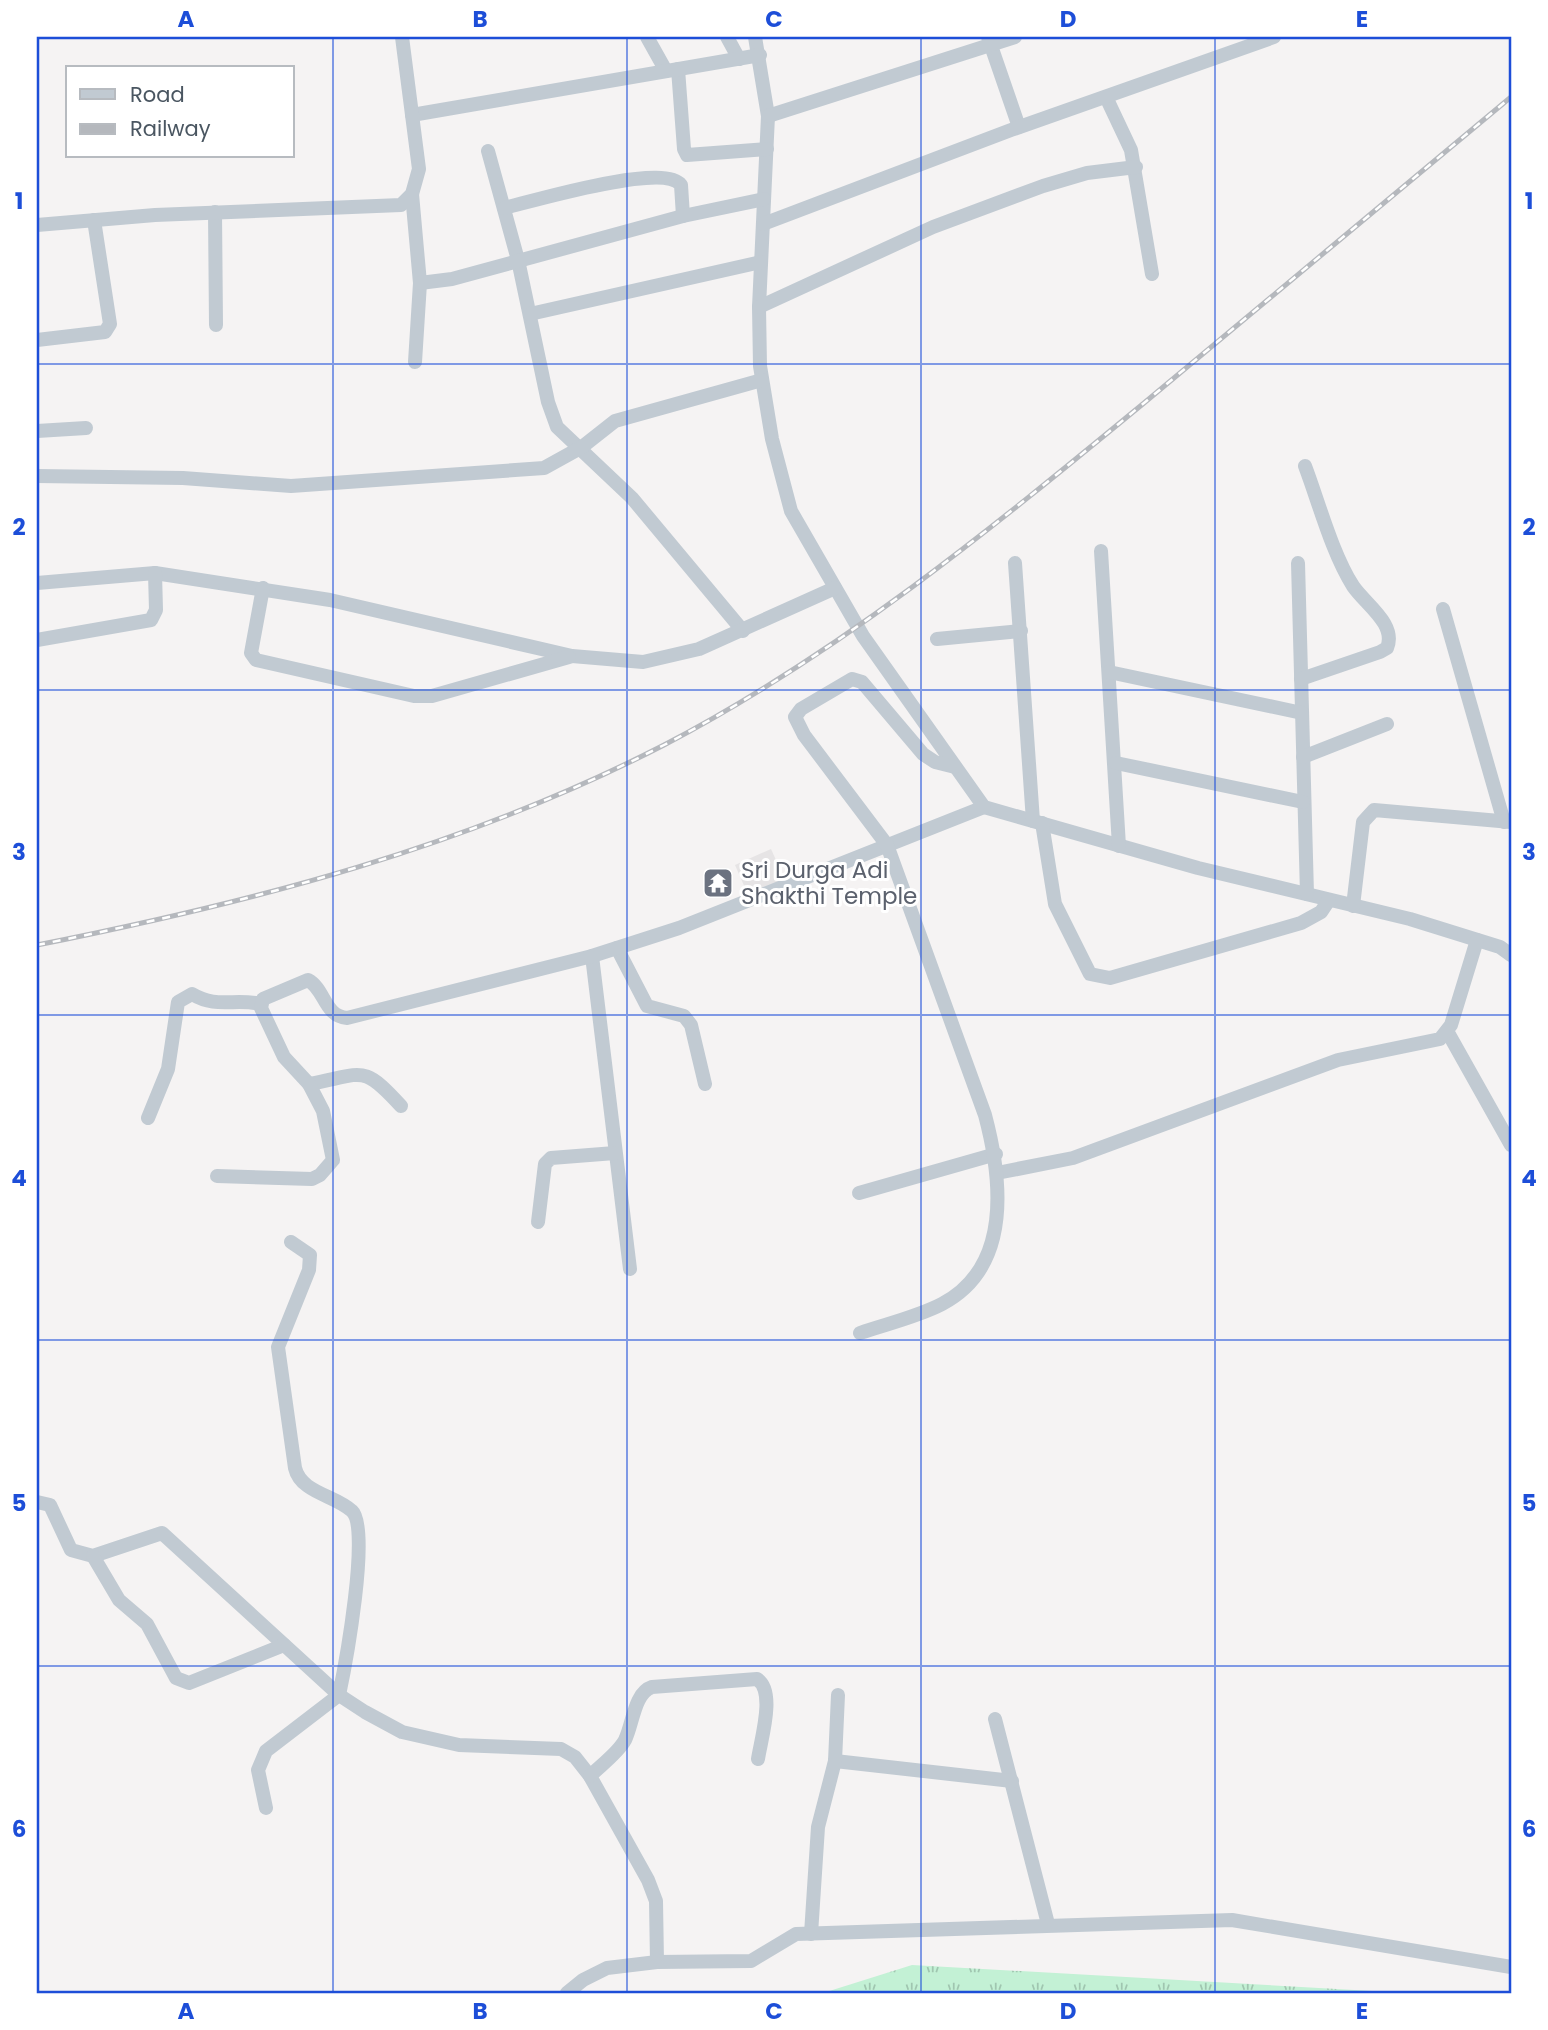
<svg xmlns="http://www.w3.org/2000/svg" width="1548" height="2030" font-family="Poppins,sans-serif">
  <style>
    .education { fill: #e6e4e5 }
    .grass { fill: url(#grass-tufts) }
    .lines { fill: none; stroke-linecap: round; stroke-linejoin: round }
    .minor { stroke: #c1cad2; stroke-width: 14 }
    .rail-casing { stroke: #b5b8bd; stroke-width: 5 }
    .rail { stroke: #fff; stroke-width: 2.5; stroke-dasharray: 8; stroke-linecap: butt }
    .grid { fill: none; stroke: #1d4ed8; stroke-width: 2; stroke-opacity: 0.55 }
    .labels { text-anchor: middle; stroke-width: 6; stroke-linejoin: round; paint-order: stroke }
    .worship-label { font-size: 23px; fill: #5b616d; stroke: #fff; text-anchor: start }
    .neatline { fill: none; stroke: #1d4ed8; stroke-width: 2.5 }
    .grid-label { font-size: 23px; text-anchor: middle; font-weight: bold; fill: #1d4ed8 }
  </style>
  <defs>
    <pattern id="grass-tufts" width="24" height="20" patternUnits="userSpaceOnUse" patternTransform="scale(1.75)"><rect width="24" height="20" fill="#c3f1d5"/><path d="M3 7l-1-3M5 7V3M7 7l1-3M15 17l-1-3M17 17v-4M19 17l1-3" fill="none" stroke="#a0c6b0"/></pattern>
  </defs>
  <rect width="100%" height="100%" fill="#f5f3f3"/>
  <polygon class="education" points="771,849 785,880 749,897 735,865"/>
  <polygon class="grass" points="912,1965 1408,1993 823,1993"/>
  <g class="lines">
    <g class="minor">
      <polyline points="647,37 666,71"/>
      <polyline points="727,37 739,59"/>
      <polyline points="755,37 768,116 759,307 760,366 772,439 791,511 863,636 984,807 1198,868 1410,919 1500,947 1511,955"/>
      <polyline points="988,37 1019,127"/>
      <polyline points="678,69 684,149 687,155 767,149"/>
      <polyline points="1106,97 1131,150 1152,274"/>
      <polyline points="412,115 760,55"/>
      <polyline points="768,116 1015,37"/>
      <polyline points="488,151 518,260 548,402 557,427 632,498 743,631"/>
      <polyline points="412,194 420,283 415,362"/>
      <path d="M504 208C533 201 663 162 681 185L683 216"/>
      <polyline points="215,212 216,325"/>
      <polyline points="763,224 1011,130 1274,37"/>
      <polyline points="37,225 155,215 401,205 412,194 419,169 402,37"/>
      <polyline points="420,283 452,279 683,216 764,199"/>
      <polyline points="759,307 933,227 1043,186 1087,173 1136,167"/>
      <polyline points="530,314 761,262"/>
      <polyline points="37,340 105,332 110,324 94,220"/>
      <polyline points="37,431 86,428"/>
      <polyline points="37,476 183,478 291,486 544,468 582,447 615,421 762,380"/>
      <polyline points="1101,551 1119,846"/>
      <polyline points="1015,563 1033,821"/>
      <polyline points="1298,563 1307,894"/>
      <polyline points="37,583 155,573 330,600 572,656 643,662 699,649 835,588"/>
      <polyline points="263,588 251,653 256,660 414,696 432,696 569,657"/>
      <polyline points="1443,609 1504,822"/>
      <polyline points="937,639 1021,631"/>
      <polyline points="37,640 151,620 156,610 155,573"/>
      <polyline points="1109,672 1302,713"/>
      <path d="M1301 679 1380 652 1387 648C1397 624 1365 604 1353 586 1332 553 1319 503 1305 466"/>
      <polyline points="1303,757 1387,724"/>
      <polyline points="1116,763 1303,802"/>
      <polyline points="1042,823 1055,904 1090,974 1110,978 1301,923 1321,912 1329,900"/>
      <polyline points="1353,906 1363,822 1374,810 1511,822"/>
      <polyline points="617,948 647,1006 684,1016 691,1025 705,1084"/>
      <polyline points="592,956 630,1269"/>
      <polyline points="1447,1031 1511,1145"/>
      <path d="M309 1084C364 1074 362 1063 401 1106"/>
      <path d="M148 1118 168 1069 178 1002 192 994C217 1009 234 998 261 1004"/>
      <polyline points="997,1173 1073,1158 1338,1060 1440,1039 1451,1025 1477,940"/>
      <path d="M217 1176 312 1179 320 1175 333 1160 323 1111 309 1084 284 1057 261 1008 263 999 308 980C325 989 324 1016 347 1018L592 956 679 928 984 807"/>
      <polyline points="859,1193 996,1154"/>
      <polyline points="538,1222 545,1164 551,1158 615,1153"/>
      <path d="M860 1333C886 1324 917 1317 942 1304 1012 1267 1002 1179 985 1115L887 845 804 735 795 717 801 709 852 679 862 682 923 754 935 762 955 767"/>
      <polyline points="37,1502 50,1505 71,1550 93,1556 162,1533 339,1695 365,1712 402,1732 459,1745 561,1749 575,1757 590,1776 648,1880 656,1901 657,1962"/>
      <polyline points="93,1556 119,1600 147,1624 176,1678 189,1683 284,1645"/>
      <polyline points="995,1719 1048,1924"/>
      <polyline points="835,1761 1012,1781"/>
      <path d="M590 1776C601 1765 618 1753 625 1740 633 1724 634 1693 652 1687L757 1679C776 1691 761 1739 758 1759"/>
      <path d="M266 1808 258 1770 266 1751 339 1695C345 1667 371 1528 352 1511 335 1495 301 1493 295 1468L278 1347 309 1270 310 1255 291 1242"/>
      <polyline points="811,1934 818,1827 835,1761 838,1695"/>
      <polyline points="567,1993 583,1980 607,1968 657,1962 751,1961 796,1934 1232,1920 1511,1967"/>
    </g>
    <g class="rail-casing">
      <path id="rail" d="M37 945C254 902 466 847 664 745 840 653 991 529 1144 403 1266 301 1389 199 1511 97"/>
    </g>
    <use href="#rail" class="rail"/>
  </g>
  <path class="grid" d="M333 37V1993M627 37V1993M921 37V1993M1215 37V1993M37 364H1511M37 690H1511M37 1015H1511M37 1340H1511M37 1666H1511"/>
  <defs>
    <g id="temple-square" transform="scale(1.575)"><rect x="-9" y="-9" width="18" height="18" rx="4" fill="#6b7280" stroke="#fff"/><path d="M0-6L5-2H3V0L6.5 2.5H4V6H1.5V3h-3V6H-4V2.5H-6.5L-3 0V-2H-5Z" fill="#fff"/></g>
  </defs>
  <g fill-rule="evenodd">
    <use href="#temple-square" x="718" y="883"/>
  </g>
  <g class="labels">
    <g class="worship-label">
      <text x="741" y="878">Sri Durga Adi<tspan x="741" dy="26">Shakthi Temple</tspan></text>
    </g>
  </g>
  <rect width="1548" height="2030" fill="none" stroke="#ffffff" stroke-width="77"/>
  <rect x="66" y="66" width="228" height="91" fill="#ffffff" stroke="#b7bbc0" stroke-width="2"/>
  <rect x="80" y="89" width="35" height="10" fill="#c1cad2" stroke="#b7bbc0" stroke-width="2"/>
  <text x="130" y="102" font-size="21" fill="#4a5661">Road</text>
  <rect x="80" y="124" width="35" height="10" fill="#b5b8bd" stroke="#b7bbc0" stroke-width="2"/>
  <text x="130" y="136" font-size="21" fill="#4a5661">Railway</text>
  <rect x="38" y="38" width="1472" height="1954" class="neatline"/>
  <g class="grid-label">
    <text x="186" y="27">A</text>
    <text x="480" y="27">B</text>
    <text x="774" y="27">C</text>
    <text x="1068" y="27">D</text>
    <text x="1362" y="27">E</text>
    <text x="19" y="209">1</text>
    <text x="1529" y="209">1</text>
    <text x="19" y="535">2</text>
    <text x="1529" y="535">2</text>
    <text x="19" y="860">3</text>
    <text x="1529" y="860">3</text>
    <text x="19" y="1186">4</text>
    <text x="1529" y="1186">4</text>
    <text x="19" y="1511">5</text>
    <text x="1529" y="1511">5</text>
    <text x="19" y="1837">6</text>
    <text x="1529" y="1837">6</text>
    <text x="186" y="2019">A</text>
    <text x="480" y="2019">B</text>
    <text x="774" y="2019">C</text>
    <text x="1068" y="2019">D</text>
    <text x="1362" y="2019">E</text>
  </g>
</svg>
